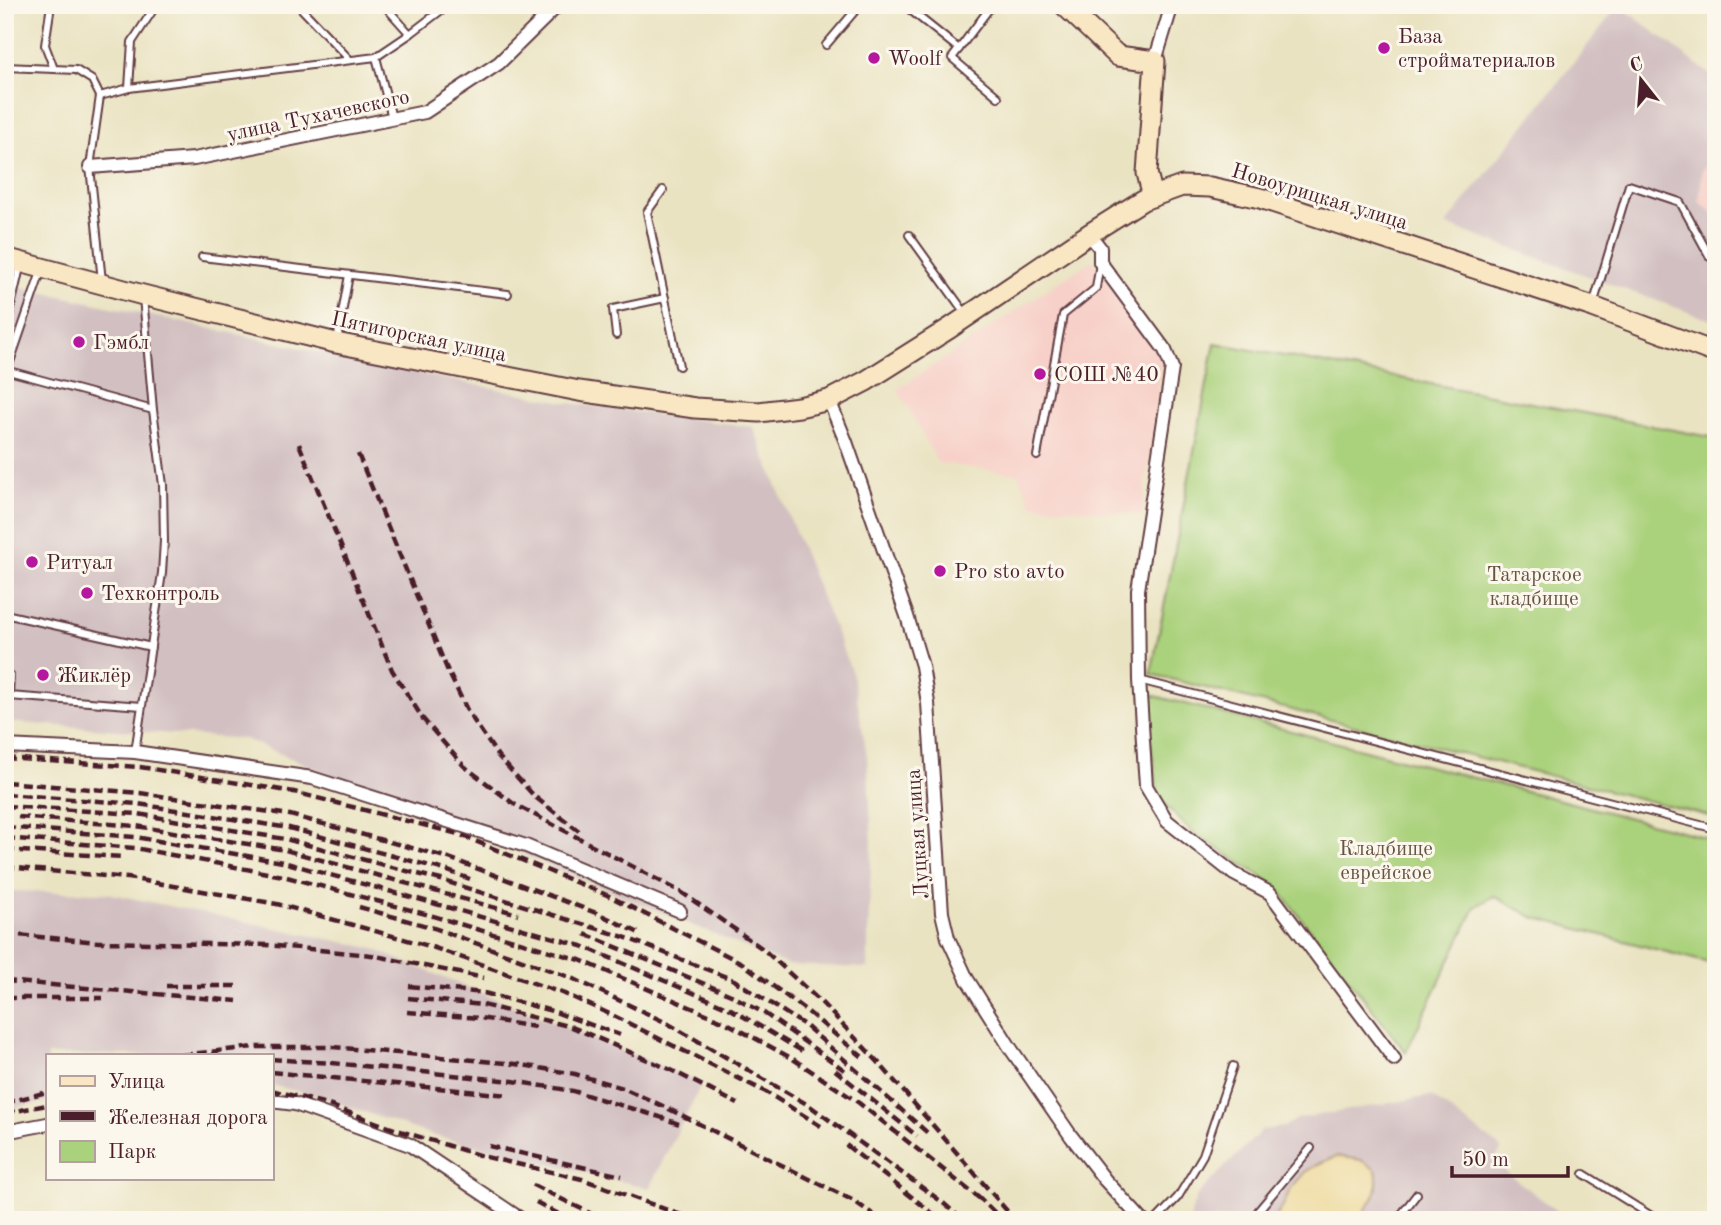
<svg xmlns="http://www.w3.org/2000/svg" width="1721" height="1225" font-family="'Old Standard TT',serif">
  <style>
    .built { fill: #f7d1c9 }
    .industrial { fill: #d2bfc1 }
    .green { fill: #aad17b; stroke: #7a7853; stroke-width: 2 }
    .sand { fill: #eeda9e; stroke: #9c7c64; stroke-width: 2 }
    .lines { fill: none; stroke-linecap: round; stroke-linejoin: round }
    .lane-casing { stroke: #623c42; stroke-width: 10 }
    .street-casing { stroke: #623c42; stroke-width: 16 }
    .secondary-casing { stroke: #623c42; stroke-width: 23 }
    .lane { stroke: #fff; stroke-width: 6 }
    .street { stroke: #fff; stroke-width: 12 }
    .secondary { stroke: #f9e7c3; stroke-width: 19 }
    .rail { stroke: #4a1f2b; stroke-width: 4.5; stroke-dasharray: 10 5; stroke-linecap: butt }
    .poi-dot { fill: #b5179e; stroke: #fbf7ec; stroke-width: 2.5 }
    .labels { text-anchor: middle; stroke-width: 6; stroke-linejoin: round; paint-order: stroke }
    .poi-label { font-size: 21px; fill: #4a1f2b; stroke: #fbf7ec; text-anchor: start }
    .street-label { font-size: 21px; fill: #4a1f2b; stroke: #fbf7ec }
    .park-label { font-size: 21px; fill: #675443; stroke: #fbf7ec }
  </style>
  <rect width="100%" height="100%" fill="#fbf7ec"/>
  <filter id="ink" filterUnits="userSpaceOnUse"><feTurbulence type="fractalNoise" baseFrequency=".0143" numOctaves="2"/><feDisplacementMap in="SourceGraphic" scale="14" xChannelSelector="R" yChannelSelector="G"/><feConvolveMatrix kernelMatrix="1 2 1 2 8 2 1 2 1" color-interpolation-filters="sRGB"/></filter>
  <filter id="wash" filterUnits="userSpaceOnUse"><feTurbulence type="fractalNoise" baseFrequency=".00686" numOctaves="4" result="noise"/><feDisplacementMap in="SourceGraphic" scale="28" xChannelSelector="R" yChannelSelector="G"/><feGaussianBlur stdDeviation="1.57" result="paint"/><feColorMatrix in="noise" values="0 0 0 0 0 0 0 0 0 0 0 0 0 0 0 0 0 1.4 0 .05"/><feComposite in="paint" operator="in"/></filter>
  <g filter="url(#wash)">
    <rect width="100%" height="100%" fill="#eae3c2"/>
    <g class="built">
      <polygon points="1716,153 1716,215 1699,202 1702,171"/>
      <polygon points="1092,260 1162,359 1142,515 1032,505 1018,474 938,463 898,389"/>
    </g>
    <g class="industrial">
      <polygon points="1619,5 1716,79 1716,153 1702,171 1699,202 1716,215 1716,322 1446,225"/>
      <polygon points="5,284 426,375 569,403 753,427 853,675 867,756 872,844 868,935 868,968 788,965 245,739 5,722"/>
      <polygon points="5,891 107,893 371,948 702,1083 649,1188 435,1136 317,1096 271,1085 271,1055 47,1055 47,1102 5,1109"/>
      <polygon points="1431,1096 1502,1149 1493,1162 1569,1220 1189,1219 1197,1195 1262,1130 1284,1127 1296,1119"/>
    </g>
    <g class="green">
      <polygon points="1215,343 1716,438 1716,818 1151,674"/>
      <polygon points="1143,693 1716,840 1716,965 1533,917 1494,896 1475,907 1406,1052 1275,885 1192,832 1159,799"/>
    </g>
    <path class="sand" d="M1337 1156 1361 1160 1376 1170C1381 1196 1371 1200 1359 1220H1274L1284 1204 1290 1189 1305 1172 1320 1163Z"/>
  </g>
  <g filter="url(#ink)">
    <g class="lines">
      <g class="lane-casing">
        <g id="lane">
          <polyline points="51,5 45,45 54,69 76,70 92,80 100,96 90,167 102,281"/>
          <polyline points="298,5 350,60"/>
          <polyline points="384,5 410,34"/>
          <polyline points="904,5 959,49 992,5"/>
          <polyline points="826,45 860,5"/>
          <polyline points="959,49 952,58 998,97"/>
          <polyline points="376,57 392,118"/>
          <polyline points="5,67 54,69"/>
          <polyline points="129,88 132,42 153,10 159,5"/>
          <polyline points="100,96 129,88 376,57 410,34 448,5"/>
          <polyline points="663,190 647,212 679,366"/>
          <polyline points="909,235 965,313"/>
          <polyline points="202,257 508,294"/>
          <polyline points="1593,305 1629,185 1680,202 1710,257 1716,262"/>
          <polyline points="5,332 21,263"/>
          <polyline points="616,335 613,309 665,298"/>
          <polyline points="337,341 349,275"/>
          <polyline points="5,370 153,410"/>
          <polyline points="7,371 42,269"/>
          <polyline points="1037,456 1063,315 1096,288 1100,263"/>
          <polyline points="5,614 151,647"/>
          <polyline points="5,675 10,675 9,696 142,706"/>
          <polyline points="1139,680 1716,829"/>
          <polyline points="135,752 162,573 164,541 163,485 153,410 143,297"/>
          <polyline points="1584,1174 1658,1220"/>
          <polyline points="1156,1220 1178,1197 1203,1155 1233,1066"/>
          <polyline points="1258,1220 1258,1211 1311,1148"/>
          <polyline points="1397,1220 1417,1194"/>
        </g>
      </g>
      <g class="street-casing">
        <g id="street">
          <polyline points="1155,61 1172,5"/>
          <polyline points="90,167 194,159 425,112 499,63 558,5"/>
          <polyline points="1089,234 1100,248 1100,262 1165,350 1172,368 1138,590 1139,680 1146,786 1167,821 1234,874 1270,893 1394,1059"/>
          <polyline points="829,400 846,442 907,616 922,666 928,703 942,913 948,938 967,979 1011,1049 1071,1136 1105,1180 1142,1220"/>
          <polyline points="5,746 135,752 312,778 526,846 680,911"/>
          <polyline points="271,1101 295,1104 410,1145 522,1220"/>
          <polyline points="5,1132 47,1124"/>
        </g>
      </g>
      <g class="secondary-casing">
        <g id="secondary">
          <polyline points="1064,5 1118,56 1155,61 1147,173 1153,196"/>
          <polyline points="5,258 143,295 336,343 579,391 695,408 759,412 799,407 829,400 866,381 950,328 1089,234 1143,200 1182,186 1210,187 1260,198 1593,307 1716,353"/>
        </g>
      </g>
      <use href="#lane" class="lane"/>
      <use href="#street" class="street"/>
      <use href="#secondary" class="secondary"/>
      <g class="rail">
        <polyline points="299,444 392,670 423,719 464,766 514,804 681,892 763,949 821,1002 879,1063 1015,1220"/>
        <polyline points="358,454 447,669 468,712 498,756 535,797 579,831"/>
        <polyline points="5,758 140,767 294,792 458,834 607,895 742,963 808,1012 865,1059"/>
        <polyline points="5,782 140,793 290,815 449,858 599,914 639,933"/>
        <polyline points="5,794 138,804 289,828 445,870 470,879"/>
        <polyline points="5,806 138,814 285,839 441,880 624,937 734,980 806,1026 930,1135"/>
        <polyline points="18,817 136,826 285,850 518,914"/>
        <polyline points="5,827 135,837 283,862 436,904 582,946 729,1008 802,1051"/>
        <polyline points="5,838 135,848 283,876 433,916 580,960 725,1022 793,1059 859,1103 984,1202"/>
        <polyline points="5,850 122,857"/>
        <polyline points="5,867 128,878 277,904 429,946 570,996 614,1016 766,1092 824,1128"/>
        <polyline points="359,907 434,928 572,978 667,1023 810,1106 942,1202 963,1220"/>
        <polyline points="5,934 99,942 267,945 371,955 484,978"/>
        <polyline points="585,934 731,995 764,1013 847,1072"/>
        <polyline points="5,981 237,1001"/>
        <polyline points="166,986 238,986"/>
        <polyline points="409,986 484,993 552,1011 620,1035"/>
        <polyline points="5,998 103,998"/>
        <polyline points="408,998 483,1005 572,1027 671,1070 738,1104"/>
        <polyline points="407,1012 480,1018 535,1027"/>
        <polyline points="182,1055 254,1047 333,1047 516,1064 575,1074 623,1088 665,1107 854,1201 881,1220"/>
        <polyline points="271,1059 332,1063 513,1081 573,1091 660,1117 679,1124"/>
        <polyline points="835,1070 917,1136"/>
        <polyline points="271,1072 509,1095"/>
        <polyline points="271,1090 323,1103 397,1130 482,1156 582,1179 695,1220"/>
        <polyline points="5,1103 47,1092"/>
        <polyline points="5,1113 47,1105"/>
        <polyline points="846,1145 941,1220"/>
        <polyline points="489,1146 622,1176"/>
        <polyline points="533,1185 604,1220"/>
        <polyline points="977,1195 1002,1220"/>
        <polyline points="536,1202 570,1220"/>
      </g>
    </g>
  </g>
  <g class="poi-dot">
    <circle cx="1384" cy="48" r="7"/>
    <circle cx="874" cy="58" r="7"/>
    <circle cx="79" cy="342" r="7"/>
    <circle cx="1040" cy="374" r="7"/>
    <circle cx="32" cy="562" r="7"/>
    <circle cx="940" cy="571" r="7"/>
    <circle cx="87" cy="593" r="7"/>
    <circle cx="43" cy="675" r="7"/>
  </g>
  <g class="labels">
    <g class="poi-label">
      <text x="1398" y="43">База<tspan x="1398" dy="24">стройматериалов</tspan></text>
      <text x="888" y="65">Woolf</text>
      <text x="93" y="349">Гэмбл</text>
      <text x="1054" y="381">СОШ №40</text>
      <text x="46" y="569">Ритуал</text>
      <text x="954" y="578">Pro sto avto</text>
      <text x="101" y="600">Техконтроль</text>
      <text x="57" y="682">Жиклёр</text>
    </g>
    <g class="street-label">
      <text transform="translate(318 115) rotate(-12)" y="7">улица Тухачевского</text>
      <text transform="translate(1320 196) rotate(17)" y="7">Новоурицкая улица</text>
      <text transform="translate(419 336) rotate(12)" y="7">Пятигорская улица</text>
      <text transform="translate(917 834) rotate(-94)" y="7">Луцкая улица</text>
    </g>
    <g class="park-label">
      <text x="1534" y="581">Татарское<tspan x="1534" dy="24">кладбище</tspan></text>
      <text x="1386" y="855">Кладбище<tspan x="1386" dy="24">еврейское</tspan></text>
    </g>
  </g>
  <rect width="1721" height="1225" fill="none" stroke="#fbf7ec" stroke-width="28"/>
  <rect x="46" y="1054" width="228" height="126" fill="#fbf7ec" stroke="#b4a19f" stroke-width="2"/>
  <rect x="60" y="1076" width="35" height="10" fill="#f9e7c3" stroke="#b4a19f" stroke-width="2"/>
  <text x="108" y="1088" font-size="21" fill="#4a1f2b">Улица</text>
  <rect x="60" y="1111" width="35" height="10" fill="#4a1f2b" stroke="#b4a19f" stroke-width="2"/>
  <text x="108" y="1124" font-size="21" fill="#4a1f2b">Железная дорога</text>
  <rect x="60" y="1141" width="35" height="21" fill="#aad17b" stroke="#b4a19f" stroke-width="2"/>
  <text x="108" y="1158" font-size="21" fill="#4a1f2b">Парк</text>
  <g transform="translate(1641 80) rotate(343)" stroke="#fbf7ec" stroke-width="5" paint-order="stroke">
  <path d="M0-5L12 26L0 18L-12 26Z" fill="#4a1f2b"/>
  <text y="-10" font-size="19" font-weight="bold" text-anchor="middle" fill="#4a1f2b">С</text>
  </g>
  <path d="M1452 1166v10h116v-10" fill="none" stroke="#4a1f2b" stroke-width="3.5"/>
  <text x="1462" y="1166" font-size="21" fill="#4a1f2b" stroke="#fbf7ec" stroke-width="5" paint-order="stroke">50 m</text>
</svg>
